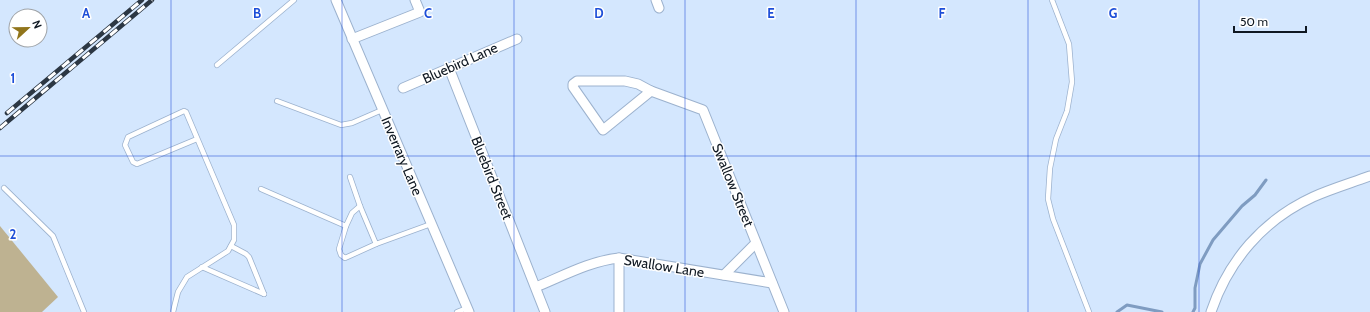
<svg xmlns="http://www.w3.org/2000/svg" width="1370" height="312" font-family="Cabin,sans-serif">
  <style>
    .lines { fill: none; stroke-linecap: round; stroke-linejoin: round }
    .stream { stroke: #7f9cc1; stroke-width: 3 }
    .building { fill: #beb291 }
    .service-casing { stroke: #9cb2ce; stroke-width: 6 }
    .minor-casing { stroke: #9cb2ce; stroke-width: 11 }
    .service { stroke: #fff; stroke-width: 4.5 }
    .minor { stroke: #fff; stroke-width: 9 }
    .rail-casing { stroke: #2c3743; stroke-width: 4.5 }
    .rail { stroke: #fff; stroke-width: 3; stroke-dasharray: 9; stroke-linecap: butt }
    .grid { fill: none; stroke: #1d4ed8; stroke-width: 1; stroke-opacity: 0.55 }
    .labels { text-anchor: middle; stroke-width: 3; stroke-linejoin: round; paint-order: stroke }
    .street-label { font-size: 14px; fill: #0f1822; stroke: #fff }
    .grid-label { font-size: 13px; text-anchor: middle; font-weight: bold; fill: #1d4ed8; stroke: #fff; stroke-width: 3; stroke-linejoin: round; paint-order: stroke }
  </style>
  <rect width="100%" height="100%" fill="#d4e7fe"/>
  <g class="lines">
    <g class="stream">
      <polyline points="1117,312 1127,305 1162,312"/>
      <polyline points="1193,312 1195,308 1195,288 1200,264 1213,240 1242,206 1255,195 1266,180"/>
    </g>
  </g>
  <polygon class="building" points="0,226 58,297 42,312 0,312"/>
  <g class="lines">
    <g class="service-casing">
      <g id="service">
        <polyline points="1052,0 1069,44 1072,82 1067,111 1056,139 1050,168 1048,199 1053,219 1089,312"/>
        <polyline points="217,65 294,0"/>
        <polyline points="277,101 341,125 352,123 382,110"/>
        <polyline points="350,177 360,206 376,244 431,224"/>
        <polyline points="4,188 53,236 84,312"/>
        <polyline points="261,189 346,226"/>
        <polyline points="360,206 352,213 346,226 339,249 341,255 345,258 376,244"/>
        <polyline points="231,246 246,254 249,257 264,294"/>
        <polyline points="202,267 264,294"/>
        <polyline points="173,312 178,292 187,277 228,251 234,240 234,225 186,112 184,111 128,137 125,145 133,162 137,164 197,139"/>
        <polyline points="457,312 467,308"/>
      </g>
    </g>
    <g class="minor-casing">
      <g id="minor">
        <polyline points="336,0 469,312"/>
        <polyline points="656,0 659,8"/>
        <polyline points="352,39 420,12 415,0"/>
        <polyline points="449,68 545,312"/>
        <polygon points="577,81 625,81 638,84 651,91 603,130 573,87 573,84"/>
        <polyline points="403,88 517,39"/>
        <polyline points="651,91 703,110 784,312"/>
        <polyline points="724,275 756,243"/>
        <path d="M536 287C563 276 590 261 619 258L772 283"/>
        <polyline points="619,312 619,258"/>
        <path d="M1211 312C1228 261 1263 220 1313 197 1331 189 1351 183 1370 176"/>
      </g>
    </g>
    <use href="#service" class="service"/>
    <use href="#minor" class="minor"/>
    <g class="rail-casing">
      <g id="rail">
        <polyline points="7,113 142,0"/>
        <polyline points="0,128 152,0"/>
      </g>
    </g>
    <use href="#rail" class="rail"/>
  </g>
  <path class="grid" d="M171 0V312M342 0V312M514 0V312M685 0V312M856 0V312M1028 0V312M1199 0V312M0 156H1370"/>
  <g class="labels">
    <g class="street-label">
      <text transform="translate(460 63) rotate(-24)" y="5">Bluebird Lane</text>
      <text transform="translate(402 156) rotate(67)" y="5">Inverrary Lane</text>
      <text transform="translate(492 178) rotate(68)" y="5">Bluebird Street</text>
      <text transform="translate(733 185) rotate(68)" y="5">Swallow Street</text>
      <text transform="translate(664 266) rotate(9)" y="5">Swallow Lane</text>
    </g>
  </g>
  <g class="grid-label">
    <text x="86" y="18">A</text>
    <text x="257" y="18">B</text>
    <text x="428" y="18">C</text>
    <text x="599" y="18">D</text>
    <text x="771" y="18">E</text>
    <text x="942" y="18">F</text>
    <text x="1113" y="18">G</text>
    <text x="13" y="83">1</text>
    <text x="13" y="239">2</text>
  </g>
  <g transform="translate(28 28) rotate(68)"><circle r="19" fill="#ffffff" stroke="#9fa3a7"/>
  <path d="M0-3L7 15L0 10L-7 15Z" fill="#91751b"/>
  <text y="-6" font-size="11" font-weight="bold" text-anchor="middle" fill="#0f1822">N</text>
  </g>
  <path d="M1234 26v6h72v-6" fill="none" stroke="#0f1822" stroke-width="2"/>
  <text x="1240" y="26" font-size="12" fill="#0f1822" stroke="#ffffff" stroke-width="3" paint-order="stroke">50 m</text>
</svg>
